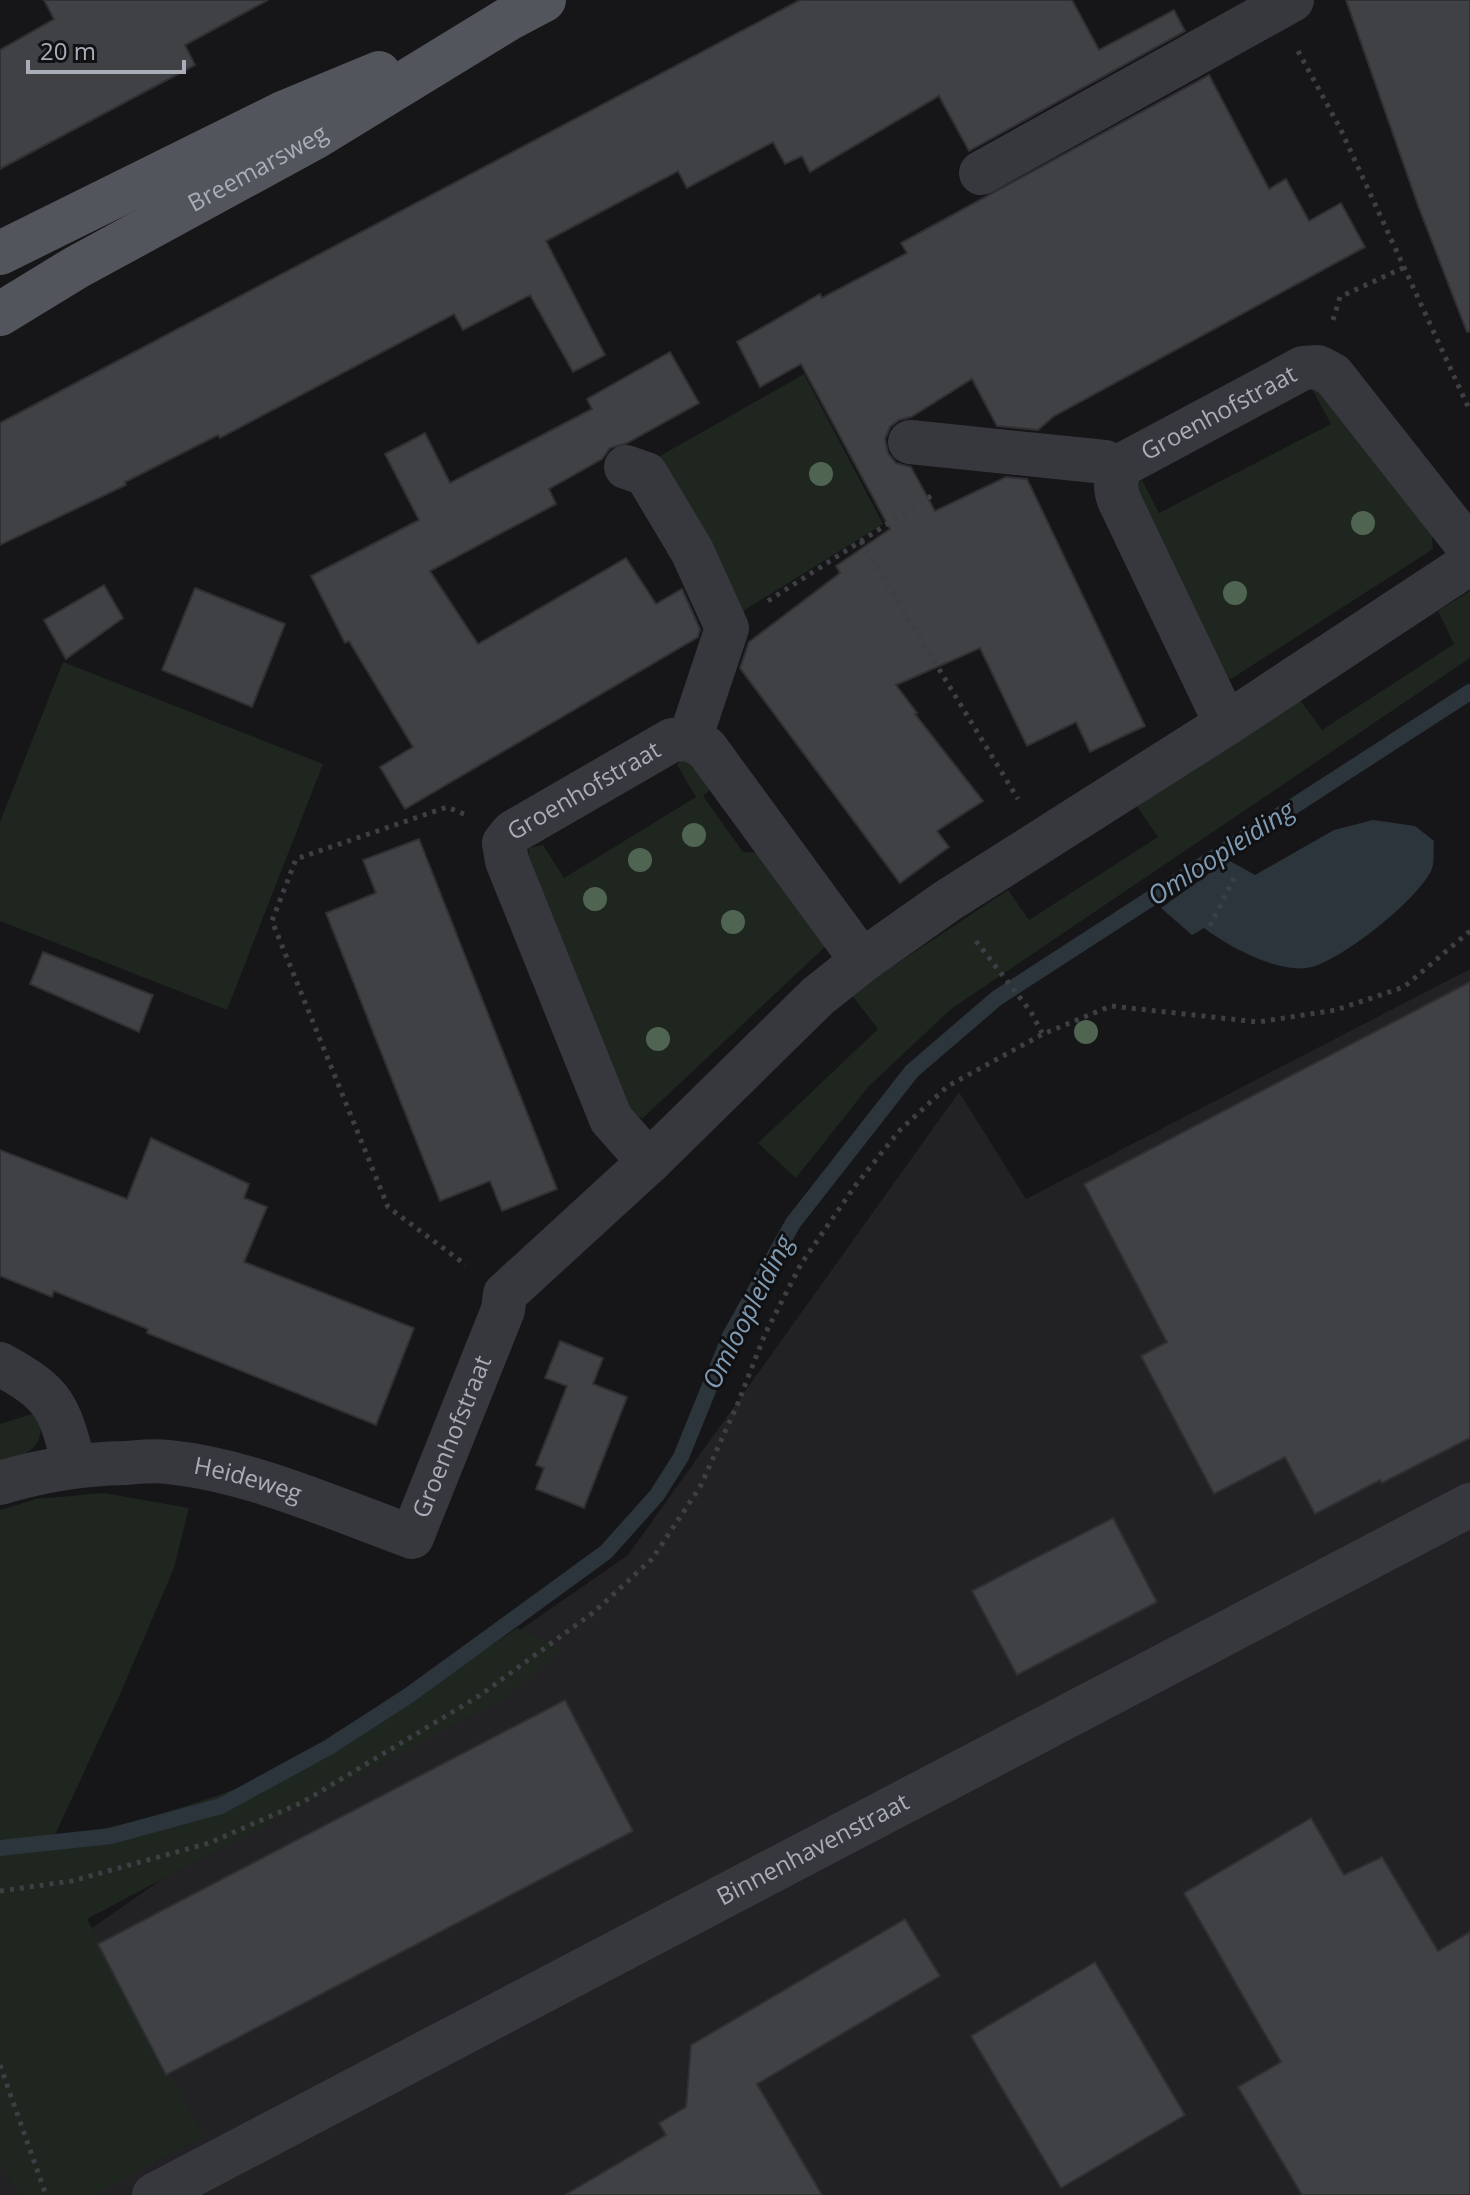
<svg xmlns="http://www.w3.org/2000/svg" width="1470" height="2195" font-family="'Open Sans',sans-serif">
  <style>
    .built { fill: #222225 }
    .green { fill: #1e261f }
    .water { fill: #2c353c }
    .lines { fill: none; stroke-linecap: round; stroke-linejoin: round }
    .stream { stroke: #2c353c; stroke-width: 16 }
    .building { fill: #404145; stroke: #303034; stroke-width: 2 }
    .path { stroke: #3d3f44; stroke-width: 5; stroke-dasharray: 4 6; stroke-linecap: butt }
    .minor { stroke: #37383d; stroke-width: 44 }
    .major { stroke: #53555c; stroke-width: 44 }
    .tree { fill: #506452 }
    .labels { text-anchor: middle; stroke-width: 6; stroke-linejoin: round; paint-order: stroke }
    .street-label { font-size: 24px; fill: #a8adb8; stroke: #111113 }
    .water-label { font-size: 26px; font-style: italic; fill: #7f9bb3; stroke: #111113 }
  </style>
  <rect width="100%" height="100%" fill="#161618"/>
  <polygon class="built" points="1470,969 1470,2195 0,2195 0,1967 33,1969 628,1555 959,1092 1026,1199"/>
  <g class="green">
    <polygon points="804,374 883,524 743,611 653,460"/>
    <polygon points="1318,383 1431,529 1433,549 1231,679 1222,674 1134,488 1142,480 1159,513 1331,424 1312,389"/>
    <polygon points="1470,591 1470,658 951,1009 869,1086 796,1178 758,1143 878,1029 851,994 1008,890 1029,920 1158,837 1136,805 1300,700 1322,730 1454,644 1438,611"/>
    <polygon points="63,662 323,764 227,1010 0,921 0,822"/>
    <polygon points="684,756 714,786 703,796 743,852 765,853 827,945 643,1118 633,1116 528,857 529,848 543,845 564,878 696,797 677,765"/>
    <path d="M39 1412C47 1446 29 1455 0 1464V1424Z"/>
    <path d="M104 1493 189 1508 174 1568 118 1699 53 1839C143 1822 232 1796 314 1754 385 1718 451 1673 517 1628L562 1648 506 1697 87 1919 203 2136 94 2195H22L0 2162V1510L36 1499Z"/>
  </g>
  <path class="water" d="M1373 820 1415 826 1434 841C1433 850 1435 864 1431 871 1416 901 1344 958 1312 967 1281 975 1229 947 1204 928L1192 935 1161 908 1228 860 1255 875 1334 830Z"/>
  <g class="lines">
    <polyline class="stream" points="0,1848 111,1836 221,1806 329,1747 408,1696 606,1552 657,1495 681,1457 730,1336 793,1223 912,1071 997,998 1470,692"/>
  </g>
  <g class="building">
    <polygon points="44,0 268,0 185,45 195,65 0,169 0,50 54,19"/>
    <polygon points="800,0 1072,0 1099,50 1174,10 1185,31 969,151 939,96 810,172 802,156 785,164 773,142 687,188 678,171 546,241 605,355 573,372 530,295 463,330 454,314 220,438 218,435 125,482 126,485 0,545 0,423"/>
    <polygon points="1346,0 1470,0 1470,331 1467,332 1419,208"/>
    <polygon points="1209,75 1269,189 1286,179 1309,221 1341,203 1365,247 1054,416 1038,430 997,426 972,379 911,417 899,420 890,427 885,439 888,453 896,463 911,467 935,511 1006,477 1027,479 1145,726 1090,752 1076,722 1027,746 980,648 896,685 917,713 915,714 983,801 937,831 949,847 900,883 740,668 749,642 840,573 836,566 890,529 801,364 760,387 737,342 820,294 822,298 907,253 901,243"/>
    <polygon points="670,352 699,403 627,443 610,448 602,459 549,489 556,504 430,571 478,644 626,558 656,604 682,589 700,629 698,637 405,809 380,767 413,747 349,641 345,643 311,576 419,520 385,454 425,433 450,483 592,409 587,399"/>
    <polygon points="104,585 123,618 66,659 44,620"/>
    <polygon points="195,588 285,624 252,707 162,670"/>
    <polygon points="419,839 557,1189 502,1211 490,1181 440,1201 326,913 376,893 363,860"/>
    <polygon points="43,952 153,995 139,1032 30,984"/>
    <polygon points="1470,982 1470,1438 1382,1483 1380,1480 1315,1514 1285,1457 1214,1494 1141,1356 1167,1342 1084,1184"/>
    <polygon points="151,1138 249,1184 244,1198 267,1207 244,1262 414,1328 376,1425 147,1333 148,1329 54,1291 52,1297 0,1276 0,1150 127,1199"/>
    <polygon points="560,1341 603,1358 593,1384 627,1397 584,1508 536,1489 544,1468 536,1465 567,1386 545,1378"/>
    <polygon points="1113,1518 1157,1602 1017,1675 972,1591"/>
    <polygon points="565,1700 633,1831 166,2075 98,1944"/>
    <polygon points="1311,1818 1344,1875 1382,1857 1438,1951 1470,1932 1470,2195 1302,2195 1238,2087 1281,2062 1184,1893"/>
    <polygon points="905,1919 940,1976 757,2084 822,2195 565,2195 666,2135 659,2123 686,2107 691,2045"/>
    <polygon points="1095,1962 1185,2115 1061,2188 971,2036"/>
  </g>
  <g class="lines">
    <g class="path">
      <polyline points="1298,51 1340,128 1470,411"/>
      <polyline points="1333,320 1340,297 1405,267"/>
      <polyline points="861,541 1018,799"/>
      <polyline points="768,601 934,494"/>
      <polyline points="464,814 447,807 296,859 272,921 388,1207 466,1265"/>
      <polyline points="1210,926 1234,878"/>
      <polyline points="976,941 1031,1012 1042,1033"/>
      <polyline points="0,1891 72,1881 209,1843 303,1802 479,1696 594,1612 652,1559 700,1487 738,1403 765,1334 801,1264 855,1186 900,1130 948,1086 1043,1034 1111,1006 1258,1022 1336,1010 1404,987 1470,931"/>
      <polyline points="0,2065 46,2195"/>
    </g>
    <g class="minor">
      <polyline points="981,173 1292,0"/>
      <polyline points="910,442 1105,462 1119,471"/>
      <polyline points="626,467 646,474 692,551 727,628 690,739"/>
      <path id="s1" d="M1226 724 1119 500C1114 486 1115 476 1124 464L1303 368 1318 367 1333 375 1470 549"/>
      <path id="s2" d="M649 1162 611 1119 507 861 504 843 513 832 672 740 690 739 706 748 862 961"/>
      <path d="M0 1364C55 1394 59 1406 74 1465"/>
      <path id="s3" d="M0 1483C42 1470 81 1464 125 1463 139 1462 154 1460 168 1462 250 1470 335 1509 412 1537L503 1310 505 1294 649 1162 818 996 862 961 947 901 1226 724 1470 563"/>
      <path id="s4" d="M154 2195 1470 1505"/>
    </g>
    <g class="major">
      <polyline points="0,253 285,112 379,73"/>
      <path id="s5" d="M0 314 77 267 314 138 510 18 544 0"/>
    </g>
  </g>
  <g class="tree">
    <circle cx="821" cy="474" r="12"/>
    <circle cx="1363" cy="523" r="12"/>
    <circle cx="1235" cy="593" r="12"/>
    <circle cx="694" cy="835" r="12"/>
    <circle cx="640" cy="860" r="12"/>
    <circle cx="595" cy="899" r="12"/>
    <circle cx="733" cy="922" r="12"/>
    <circle cx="1086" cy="1032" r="12"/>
    <circle cx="658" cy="1039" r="12"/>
  </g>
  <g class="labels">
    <g class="street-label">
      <text dy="8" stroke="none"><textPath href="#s5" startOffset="296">Breemarsweg</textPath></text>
      <text dy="8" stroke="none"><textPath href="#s1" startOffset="394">Groenhofstraat</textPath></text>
      <text dy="8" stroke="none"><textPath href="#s2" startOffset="450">Groenhofstraat</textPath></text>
      <text dy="8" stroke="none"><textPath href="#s3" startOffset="534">Groenhofstraat</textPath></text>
      <text dy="8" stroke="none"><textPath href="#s3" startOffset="252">Heideweg</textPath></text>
      <text dy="8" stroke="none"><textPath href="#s4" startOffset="744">Binnenhavenstraat</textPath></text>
    </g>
    <g class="water-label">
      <text transform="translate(1221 853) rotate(-33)" y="9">Omloopleiding</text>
      <text transform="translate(748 1312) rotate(-63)" y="9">Omloopleiding</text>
    </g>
  </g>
  <path d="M28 60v12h156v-12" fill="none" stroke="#a8adb8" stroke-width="4"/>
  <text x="40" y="60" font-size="24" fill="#a8adb8" stroke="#111113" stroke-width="6" paint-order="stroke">20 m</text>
</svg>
